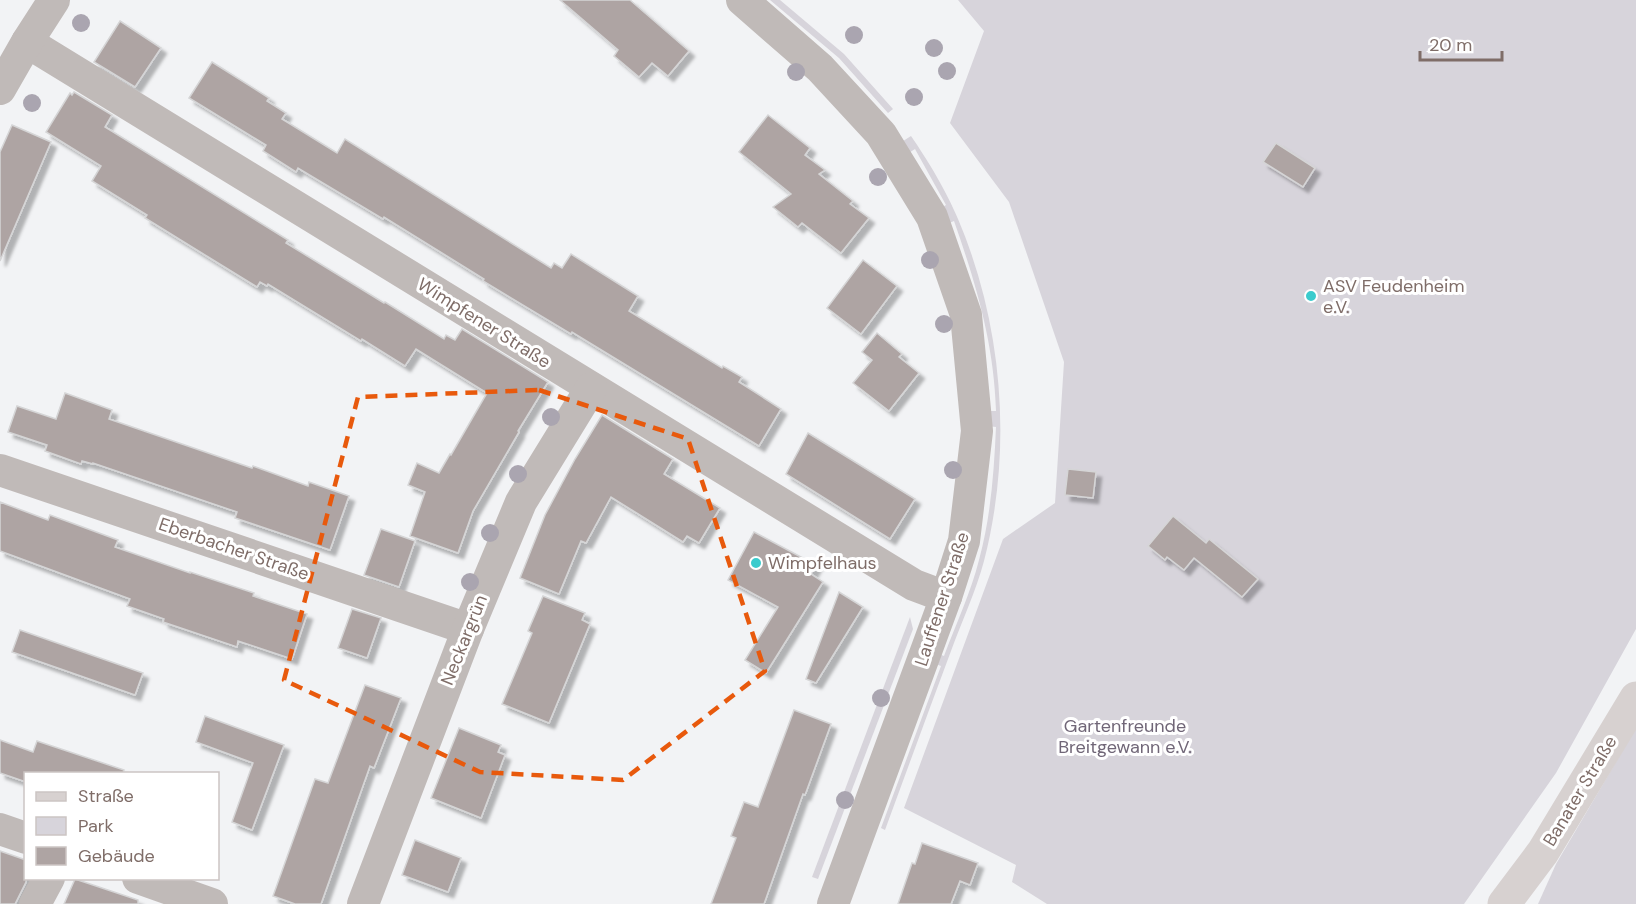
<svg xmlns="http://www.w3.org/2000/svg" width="1636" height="904" font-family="'DM Sans',sans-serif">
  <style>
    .green { fill: #d7d4db }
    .building { fill: #aea4a3; stroke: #d5d5d6; stroke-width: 1.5; filter: url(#shadow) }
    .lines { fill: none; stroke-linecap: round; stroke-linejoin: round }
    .minor { stroke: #c0bab8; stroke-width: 32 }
    .major { stroke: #d7d1d0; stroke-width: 33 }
    .tree { fill: #aaa5b0 }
    .marked { fill: none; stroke: #e8590c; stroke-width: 4.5; stroke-dasharray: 12 8; stroke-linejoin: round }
    .poi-dot { fill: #3acbcd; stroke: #fff; stroke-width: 2 }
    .labels { text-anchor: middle; stroke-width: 6; stroke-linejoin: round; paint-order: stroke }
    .poi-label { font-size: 18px; fill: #7f6d68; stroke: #fff; text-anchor: start }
    .street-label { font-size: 18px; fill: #7f6d68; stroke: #fff }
    .park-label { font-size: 18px; fill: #706677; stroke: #fff }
  </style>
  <defs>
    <filter id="shadow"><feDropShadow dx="5.5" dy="5.5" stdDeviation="1.5" flood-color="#0004"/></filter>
  </defs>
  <rect width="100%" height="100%" fill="#f2f3f5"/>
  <g class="green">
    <polygon points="770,0 780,0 844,54 893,109 888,113 839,58"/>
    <polygon points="958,0 1636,0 1636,629 1556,773 1464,904 1047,904 1012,882 1016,865 904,808 1003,539 1055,503 1064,362 1009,202 950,123 984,31"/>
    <path d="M911 136C927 159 947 192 958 219 1003 325 1013 449 984 561 976 591 962 621 951 651 929 710 907 770 885 830L881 828 941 666 933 663 936 653 944 656C956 624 971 592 979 560 991 516 994 471 996 427L987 426V411H996C994 343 976 284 954 221L947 224 939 209 946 205 915 149 907 154 900 143Z"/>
    <polygon points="910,617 913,629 818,879 812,877"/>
    <polygon points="1636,728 1636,904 1538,904 1556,864"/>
  </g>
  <g class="building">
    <polygon points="560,0 630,0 689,51 668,76 652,63 639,77 614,56 618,50"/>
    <polygon points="120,21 161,48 135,87 94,62"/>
    <polygon points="212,62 269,98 267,101 286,113 282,119 337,153 345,139 551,268 554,263 562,268 571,254 638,296 629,311 722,368 723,366 742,377 739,382 781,409 759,446 572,332 571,334 483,281 484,279 384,217 383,219 298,168 296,172 263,151 266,145 189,98"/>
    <polygon points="74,92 112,115 105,127 288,240 286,243 384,303 385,302 444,339 446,335 455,340 462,329 548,382 518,431 519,432 473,511 458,553 410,536 425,492 408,485 417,463 439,473 450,454 451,455 487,393 416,349 405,366 362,339 361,341 268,284 267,286 260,282 257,287 145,218 147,215 92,181 101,166 46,132 70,93 72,95"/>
    <polygon points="768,115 810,148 805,155 825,170 819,174 853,201 850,204 869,218 841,253 802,223 798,227 773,207 791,194 739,152"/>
    <polygon points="12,125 51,142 0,261 0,152"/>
    <polygon points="1276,143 1315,168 1303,187 1263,162"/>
    <polygon points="863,260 897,286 861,334 827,308"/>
    <polygon points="877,333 902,354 899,357 919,373 889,411 853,383 872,360 862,352"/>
    <polygon points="65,393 112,410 109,419 252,468 253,466 308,486 309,482 349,496 330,550 235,518 237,512 93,463 93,464 82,461 81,464 45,451 47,445 8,432 17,406 56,419"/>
    <polygon points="602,415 673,459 664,474 720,508 699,543 687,536 683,542 611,497 586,543 581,541 559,594 520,578 545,515 575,459"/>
    <polygon points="808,433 915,499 890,539 786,474"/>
    <polygon points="1068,469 1096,472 1093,498 1065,495"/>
    <polygon points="0,502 48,520 50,515 118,540 115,547 190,573 190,572 254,593 253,596 307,614 292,659 238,641 237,647 163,622 164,619 127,606 130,599 0,551"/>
    <polygon points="1173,516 1206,543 1209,539 1258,579 1242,597 1194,558 1184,570 1167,557 1165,560 1148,546"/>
    <polygon points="381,529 415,541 399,587 364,575"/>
    <polygon points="754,532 816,565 811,574 823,582 766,673 745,660 778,607 728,580"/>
    <polygon points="839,592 863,607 816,683 806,679"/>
    <polygon points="543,596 585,613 582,620 590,624 549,723 502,704 532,633 528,631"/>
    <polygon points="352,609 381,618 367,658 338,648"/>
    <polygon points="20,630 143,673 135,695 12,652"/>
    <polygon points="365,685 401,698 374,768 370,766 321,904 295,904 273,896 315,779 328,783"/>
    <polygon points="794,710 831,724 805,795 803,794 764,904 711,904 736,838 731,836 744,802 758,807"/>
    <polygon points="205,716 284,745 252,830 232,822 253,763 196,742"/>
    <polygon points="459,728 501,745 498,752 505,755 481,818 431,798"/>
    <polygon points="0,740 33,752 37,741 124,770 123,774 26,774 26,782 0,773"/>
    <polygon points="415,840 461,858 448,892 402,875"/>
    <polygon points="922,843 978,863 970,885 960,881 951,904 898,904 912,863 915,864"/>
    <polygon points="0,851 26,860 26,882 15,904 0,904"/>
    <polygon points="75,879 138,900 138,904 64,904"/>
  </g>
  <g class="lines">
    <g class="minor">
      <polyline points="742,0 820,68 881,134 932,217 966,315 977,431 964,541 946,597 833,904"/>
      <polyline points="27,42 914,585 946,597"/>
      <polyline points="0,89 27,42 54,0"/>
      <polyline points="0,470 468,629"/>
      <polyline points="0,829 26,838"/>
      <polyline points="138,878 212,904"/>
      <polyline points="35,904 49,878"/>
      <polyline points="363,904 468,629 521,502 591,388"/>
    </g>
    <polyline class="major" points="1504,904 1543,852 1636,698"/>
  </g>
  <g class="tree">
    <circle cx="81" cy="23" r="9"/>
    <circle cx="854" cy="35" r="9"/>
    <circle cx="934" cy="48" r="9"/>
    <circle cx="947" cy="71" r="9"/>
    <circle cx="796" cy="72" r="9"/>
    <circle cx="914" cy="97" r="9"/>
    <circle cx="32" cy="103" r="9"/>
    <circle cx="878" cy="177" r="9"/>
    <circle cx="930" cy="260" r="9"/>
    <circle cx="944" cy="324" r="9"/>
    <circle cx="551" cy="417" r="9"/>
    <circle cx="953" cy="470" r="9"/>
    <circle cx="518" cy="474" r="9"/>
    <circle cx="490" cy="533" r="9"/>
    <circle cx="470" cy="582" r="9"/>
    <circle cx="881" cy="698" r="9"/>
    <circle cx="845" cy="800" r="9"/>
  </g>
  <path class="marked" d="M539 390 688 439 765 671 623 780 480 772 284 680 358 397Z"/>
  <g class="poi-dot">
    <circle cx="1311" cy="296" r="6"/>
    <circle cx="756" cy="563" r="6"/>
  </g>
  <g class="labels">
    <g class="poi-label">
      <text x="1323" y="292">ASV Feudenheim<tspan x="1323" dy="21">e.V.</tspan></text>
      <text x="768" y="569">Wimpfelhaus</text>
    </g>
    <g class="street-label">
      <text transform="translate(484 323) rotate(32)" y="6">Wimpfener Straße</text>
      <text transform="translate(234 549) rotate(19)" y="6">Eberbacher Straße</text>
      <text transform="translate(942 599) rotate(-72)" y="6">Lauffener Straße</text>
      <text transform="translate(464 640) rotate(-68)" y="6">Neckargrün</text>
      <text transform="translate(1580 791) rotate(-59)" y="6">Banater Straße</text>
    </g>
    <g class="park-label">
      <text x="1125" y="732">Gartenfreunde<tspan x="1125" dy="21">Breitgewann e.V.</tspan></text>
    </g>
  </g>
  <rect x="24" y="772" width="195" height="108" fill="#ffffff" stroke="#ccc5c3" stroke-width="1.5"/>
  <rect x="36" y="792" width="30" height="9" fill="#d7d1d0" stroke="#ccc5c3" stroke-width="1.5"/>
  <text x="78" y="802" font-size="18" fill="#7f6d68">Straße</text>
  <rect x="36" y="817" width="30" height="18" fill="#d7d4db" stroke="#ccc5c3" stroke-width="1.5"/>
  <text x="78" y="832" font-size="18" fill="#7f6d68">Park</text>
  <rect x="36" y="847" width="30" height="18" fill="#aea4a3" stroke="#ccc5c3" stroke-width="1.5"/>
  <text x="78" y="862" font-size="18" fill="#7f6d68">Gebäude</text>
  <path d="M1420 51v9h82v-9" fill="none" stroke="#7f6d68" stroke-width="3"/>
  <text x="1429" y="51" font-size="18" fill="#7f6d68" stroke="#ffffff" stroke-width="4.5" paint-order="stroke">20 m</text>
</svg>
